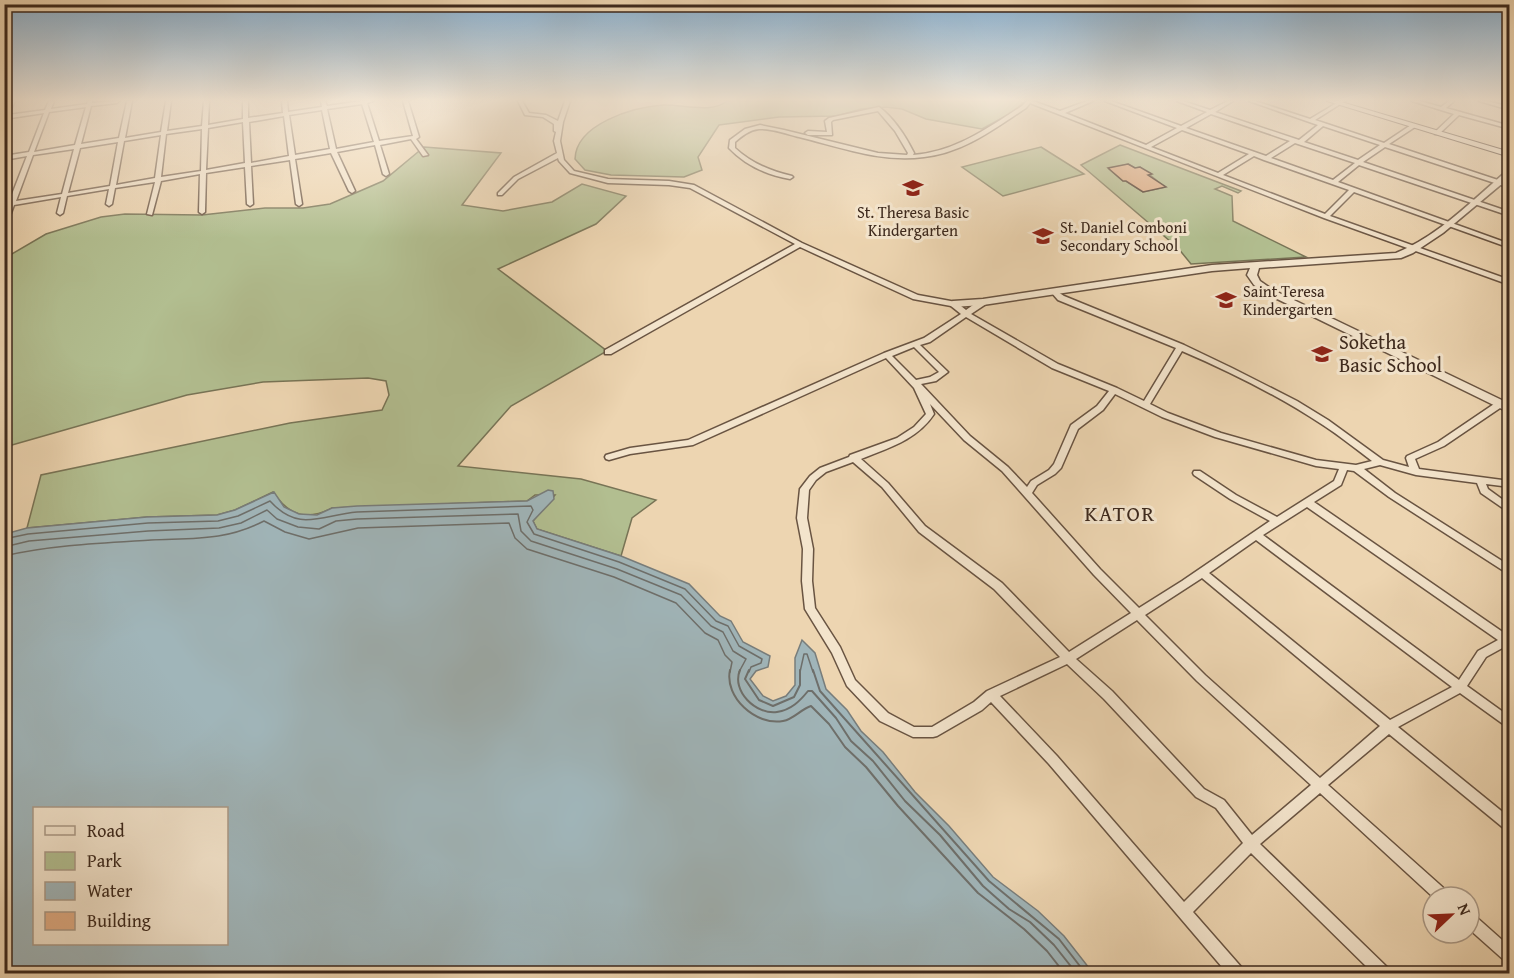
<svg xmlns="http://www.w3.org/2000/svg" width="1514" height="978" font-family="'Gentium Book Plus',serif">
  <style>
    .green { fill: #b2be90; stroke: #787456; stroke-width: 1.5; fill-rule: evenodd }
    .water { fill: #a0b5b9; stroke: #787d7b; stroke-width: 1.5; fill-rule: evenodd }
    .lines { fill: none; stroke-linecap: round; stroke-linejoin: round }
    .shore-far1 { stroke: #6e6f6b; stroke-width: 1.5 }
    .shore { stroke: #6e6f6b; stroke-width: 2 }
    .building { fill: #e1ad85; stroke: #3d291d; stroke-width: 1.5 }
    .minor-casing { stroke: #695442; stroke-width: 3 }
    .tertiary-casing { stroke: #695442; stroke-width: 3 }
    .secondary-casing { stroke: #3d291d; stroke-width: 2 }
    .minor { fill: #f3e4cc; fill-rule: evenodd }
    .tertiary { fill: #f3e4cc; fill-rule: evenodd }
    .secondary { fill: #f3e4cc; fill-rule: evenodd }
    .labels { text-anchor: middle; stroke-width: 6; stroke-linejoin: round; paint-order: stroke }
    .far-poi-label { font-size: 16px; fill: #3d291d; stroke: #f3e4cc; text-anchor: start }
    .poi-label { font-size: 20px; fill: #3d291d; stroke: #f3e4cc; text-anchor: start }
    .quarter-label { font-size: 22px; letter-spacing: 1.5px; fill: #3d291d; stroke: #f3e4cc }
  </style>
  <rect width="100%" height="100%" fill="#edd5b1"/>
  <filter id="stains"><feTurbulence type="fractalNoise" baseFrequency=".00333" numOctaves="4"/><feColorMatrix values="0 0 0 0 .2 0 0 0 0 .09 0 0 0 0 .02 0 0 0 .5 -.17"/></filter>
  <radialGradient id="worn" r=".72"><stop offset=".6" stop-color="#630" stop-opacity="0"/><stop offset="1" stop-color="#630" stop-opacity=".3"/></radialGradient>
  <g class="green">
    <path d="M727 101H1020L1023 103 1013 112 982 129 926 119 902 109 886 107 861 109 837 116 779 117 719 125 698 157 702 170 684 177 611 175 585 170 575 159C576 124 633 107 663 105 682 104 712 114 727 101Z"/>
    <path d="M1120 145 1241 191 1238 193 1222 186 1215 189 1232 196 1233 221 1306 257 1191 264 1178 248 1081 165ZM1128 164 1135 168 1140 167 1165 187 1143 192 1126 181H1123L1109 169Z"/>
    <path d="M424 147 501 153 462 205 503 211 552 202 582 184 626 196 596 224 498 269 607 351 511 406 458 466 581 479 656 500 632 518 621 556 537 529 533 521 555 495H535L527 501 332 508C307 521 289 516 273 492L235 510 217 515 147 517 27 528 41 475 290 423 382 410 389 395 386 381 368 378 263 382 187 395 5 447V258L46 234 101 217 125 214 202 215 265 208H303L330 204 383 181Z"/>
    <polygon points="1041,147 1084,174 1003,196 962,167"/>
  </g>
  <path class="water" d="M548 490 553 491 554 499 533 521 537 529 621 556 689 584 720 616 731 621 743 642 770 656 768 667 756 671 750 679 763 696 773 701 786 696 795 685V658L802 640 815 653 826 689 847 710 861 731 883 752 915 792 949 826 993 877 1038 911 1064 936 1093 973H5V534L27 528 147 517 217 515 235 510 274 492 284 507 299 514 317 515 332 508 357 506 527 501ZM34 808H226V944H34Z"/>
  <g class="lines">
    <g class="shore-far1">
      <path d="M4 539 28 534 148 523 218 521 238 516 270 501C299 533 321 515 357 512L531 506 533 510 527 522 534 534 619 562 685 589 716 621 728 626 739 646 762 659 761 663 751 667 749 672"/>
      <polyline points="4,547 29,541 148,531 219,528 241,523 267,510 277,519 298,527 319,529 336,521 357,519 518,514 521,531 531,541 617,569 681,595 711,626 723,632 733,651 746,659 739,672"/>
      <path d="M4 556C52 545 103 543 151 540 194 538 225 541 264 521L285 532 309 539 358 528 509 523 515 538 527 549 614 577 676 603 705 633 718 640 725 655 732 662 730 672"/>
      <polyline points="800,672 804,654 807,654 813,672"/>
    </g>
    <g class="shore">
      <path d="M730 670C724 697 756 726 783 721 794 719 801 709 811 706L829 724 845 747 866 767 898 806 978 893 1024 929 1047 951 1065 974"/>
      <path d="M740 670C731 691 756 715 777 712 791 710 800 701 808 691H812L836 718 851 741 873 761 905 801 940 835 983 886 1009 909 1030 922 1054 945 1077 974"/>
      <polyline points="749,670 745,679 759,700 773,706 794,697 800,685 800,670"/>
      <polyline points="813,670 820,691 989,881 1059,939 1086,974"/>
    </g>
  </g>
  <polygon class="building" points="1128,164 1135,168 1140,167 1152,174 1148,175 1166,187 1143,192 1126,181 1123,181 1108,168"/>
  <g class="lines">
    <g class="minor-casing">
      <g id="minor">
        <path d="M9 101H15L8 115 45 110 49 101H54L51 109 87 104 88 101H92V103L119 101 117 103 91 106 81 144 119 138 127 101H132L125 138 161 132 166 101H171L167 131 202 126 204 101H209L208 125 243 119V101H248V118L283 113 282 101H287L288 112 322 107 321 101H325L327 106 362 101H373L367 103 379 141 413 136 403 101H408L419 137 416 139 428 155 423 156 411 139 380 145 389 174 386 176 383 174 375 145 337 152 355 191 352 193 349 191 331 153 295 159 302 204 299 206 296 204 290 160 251 166 253 204 250 206 247 204 245 167 206 173 205 212 202 214 199 212 200 174 161 181 152 215 147 214 155 182 115 188 112 204 109 206 106 204 109 189 67 196 63 213 60 215 57 213 61 197 14 205 7 224 4 226V215L8 206 4 207V203L9 202 27 156 4 160V156L29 152 44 113 4 119V111ZM362 104 374 142 336 149 327 109ZM86 107 75 145 34 152 49 112ZM322 110 330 149 295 155 289 115ZM284 116 289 156 251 163 249 122ZM243 122 245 163 206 170 208 128ZM202 129 201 171 161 177 166 134ZM161 135 155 178 116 185 124 141ZM118 142 110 186 68 193 80 148ZM74 149 62 194 16 201 33 155Z"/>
        <path d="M518 101H522L529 113 546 115 558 121 565 101H570L563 122 560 141 564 160 574 171 608 179 669 181 694 185 802 243 918 295 956 302 966 310 980 300H986V304L971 314 1058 364 1117 388 1144 401 1176 348 1058 300 1051 292V290H1055L1064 296 1184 345 1232 368 1297 401 1328 420 1383 460 1409 467 1406 458 1407 456 1438 442 1497 402H1503L1504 404 1503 406 1444 446 1415 459 1419 469 1510 481V487L1486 484 1488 489 1510 505V513L1481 493 1477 483 1416 475 1380 465 1364 469 1395 493 1510 566V575L1389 497 1354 471 1347 470 1341 485 1314 502 1507 635H1510V647L1506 646 1486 657 1467 686 1510 717V729L1460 693 1398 727 1510 818V832L1506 830 1389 734 1328 785 1448 892 1450 897H1433L1320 793 1260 844 1389 969 1391 974H1374L1251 853 1193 912 1243 969 1245 974H1228L1049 764 991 702 982 710 937 736 933 737H913L880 721 847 686 832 653 805 609 802 581 803 549 797 518 800 489 810 476 820 468 849 457 850 455 897 438 914 427 926 414 914 388 886 358 693 445 630 454 609 460 606 459 605 457 606 455 630 448 688 440 884 353 924 338 961 314 951 306 913 299 800 247 611 354H605V350L795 244 690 188 669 185 608 183 570 173 559 161 558 158 518 179 502 195H498V193L514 177 557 153 554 141 556 132 554 131V124L543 117 525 115ZM966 317 1052 368 1109 391 1097 406 1071 425 1054 464 1049 470 1031 481 1027 487 1008 467 970 436 921 384 936 381 948 372 920 345 930 342ZM914 347 939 372 930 377 916 380 892 356ZM1182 351C1231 372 1279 396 1323 425 1340 436 1356 449 1372 461L1356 465 1316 460 1221 433 1168 413 1150 404ZM1115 394 1162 417 1215 437 1316 466 1339 469 1334 481 1277 517 1236 495 1200 471H1194L1193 473 1194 475 1230 499 1270 521 1182 581 1139 608 1100 569 1032 493 1037 485 1055 474 1061 468 1078 429 1103 410ZM930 404 964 440 1002 471 1094 575 1131 613 1069 652 1002 583 925 526 888 483 861 459C888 448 917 440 934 414ZM853 462 882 487 919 532 994 589 1060 657 987 691 974 702 932 727H914L888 713 855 680 840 647 815 608 812 581 813 549 807 518 809 490 816 480 826 472ZM1307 507 1498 640 1478 651 1459 680 1263 535ZM1256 540 1452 687 1390 720 1209 573ZM1202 578 1380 726 1320 778 1205 675 1145 615ZM1137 620 1197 681 1311 785 1252 835 1224 800 1204 789 1112 691 1076 659ZM1067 664 1104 699 1196 797 1216 808 1243 843 1184 902 1057 756 1000 696Z"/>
        <path d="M1027 101H1033L1060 111 1087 101H1093L1065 113 1146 145 1177 128 1105 101H1111L1181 126 1207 112 1177 101H1183L1210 110 1228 101H1233L1215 112 1299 140 1318 125 1249 101H1255L1310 119 1340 101H1345L1315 120 1384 143 1411 125H1415V127L1389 144 1510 184V188L1385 147 1363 162 1510 212V216L1359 165 1338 182 1510 244V248L1354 192 1330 216 1510 280V285L1324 218 1030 103 1026 108C994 129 963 153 924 157 881 163 840 147 799 137 787 134 771 128 759 129 749 130 742 136 735 142V148C751 163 770 171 792 176L793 177 790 179C767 175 745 165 729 148L730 140 745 129 760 125 784 130 878 153 907 155 908 153 895 131 878 111 833 120 831 122 832 135H808L805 133 808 131 827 132 825 121 829 118 879 107C894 118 906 137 914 153L913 155C955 152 988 128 1022 106ZM1211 114 1290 141 1266 156 1186 128ZM1323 126 1380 145 1358 160 1304 142ZM1182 130 1249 154 1218 173 1151 147ZM1295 143 1355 163 1333 180 1271 158ZM1254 156 1264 160 1349 190 1325 214 1223 175Z"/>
        <polygon points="1412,101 1420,101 1441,107 1449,101 1454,101 1446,108 1510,126 1510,129 1459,115 1439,134 1435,134 1435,132 1454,114"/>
        <polygon points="1479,101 1487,101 1510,107 1510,110"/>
        <polygon points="1469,913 1474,915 1510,947 1510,963 1505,961 1469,929"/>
      </g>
    </g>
    <g class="tertiary-casing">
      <path id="tertiary" d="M1507 171H1510V177L1443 233 1413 253 1401 258 1259 268 1257 275 1260 281 1273 290 1510 404V413L1267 294 1254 285 1247 275 1250 268 1212 271 983 305 953 307 948 304 953 301 983 299 1212 265 1396 253C1439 236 1472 200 1507 171Z"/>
    </g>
    <g class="secondary-casing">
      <polygon id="secondary" points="1327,101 1338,101 1510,152 1510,157"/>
    </g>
    <use href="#minor" class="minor"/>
    <use href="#tertiary" class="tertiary"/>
    <use href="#secondary" class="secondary"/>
  </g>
  <linearGradient id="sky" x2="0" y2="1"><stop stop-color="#8bb4d5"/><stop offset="0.42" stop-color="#f7ecdc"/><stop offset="1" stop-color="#f7ecdc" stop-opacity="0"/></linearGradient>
  <rect width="1514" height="238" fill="url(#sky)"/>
  <defs>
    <g id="school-bare" transform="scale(1.62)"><path d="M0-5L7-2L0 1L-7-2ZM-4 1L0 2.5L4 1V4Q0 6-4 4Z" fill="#8f2418" stroke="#f3e4cc" stroke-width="2.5" paint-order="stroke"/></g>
  </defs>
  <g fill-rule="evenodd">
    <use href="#school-bare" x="913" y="188"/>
    <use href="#school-bare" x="1043" y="236"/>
    <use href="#school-bare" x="1226" y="300"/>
    <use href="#school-bare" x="1322" y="354"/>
  </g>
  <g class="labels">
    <g class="far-poi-label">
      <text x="913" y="218" text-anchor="middle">St. Theresa Basic<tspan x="913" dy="18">Kindergarten</tspan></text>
      <text x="1060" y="233">St. Daniel Comboni<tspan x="1060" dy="18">Secondary School</tspan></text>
      <text x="1243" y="297">Saint Teresa<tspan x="1243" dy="18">Kindergarten</tspan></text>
    </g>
    <g class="poi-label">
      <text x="1339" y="349">Soketha<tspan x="1339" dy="23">Basic School</tspan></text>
    </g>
    <g class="quarter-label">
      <text x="1120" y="521">KATOR</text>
    </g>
  </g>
  <rect width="1514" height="978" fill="none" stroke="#edd5b1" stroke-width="24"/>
  <rect x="6" y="6" width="1502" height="966" fill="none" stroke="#3d291d" stroke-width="3"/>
  <rect x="12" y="12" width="1490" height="954" fill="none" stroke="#3d291d" stroke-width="1.5"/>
  <rect x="33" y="807" width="195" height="138" fill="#f3e4cc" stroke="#aa9986" stroke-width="1.5"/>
  <rect x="45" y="826" width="30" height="9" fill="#f3e4cc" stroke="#aa9986" stroke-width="1.5"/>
  <text x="87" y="837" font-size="18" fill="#3d291d">Road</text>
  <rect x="45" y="852" width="30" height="18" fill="#b2be90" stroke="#aa9986" stroke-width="1.5"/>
  <text x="87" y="867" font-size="18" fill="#3d291d">Park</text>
  <rect x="45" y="882" width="30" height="18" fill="#a0b5b9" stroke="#aa9986" stroke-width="1.5"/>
  <text x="87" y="897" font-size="18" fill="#3d291d">Water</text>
  <rect x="45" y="912" width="30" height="18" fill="#e1ad85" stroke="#aa9986" stroke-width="1.5"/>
  <text x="87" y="927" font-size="18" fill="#3d291d">Building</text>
  <g transform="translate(1451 915) rotate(67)"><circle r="28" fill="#f3e4cc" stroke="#aa9986" stroke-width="1.5"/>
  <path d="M0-4.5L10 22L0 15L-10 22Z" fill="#8f2418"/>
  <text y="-9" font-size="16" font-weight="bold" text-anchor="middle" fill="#3d291d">N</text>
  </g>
  <rect width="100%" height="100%" filter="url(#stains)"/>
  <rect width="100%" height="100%" fill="url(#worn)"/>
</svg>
